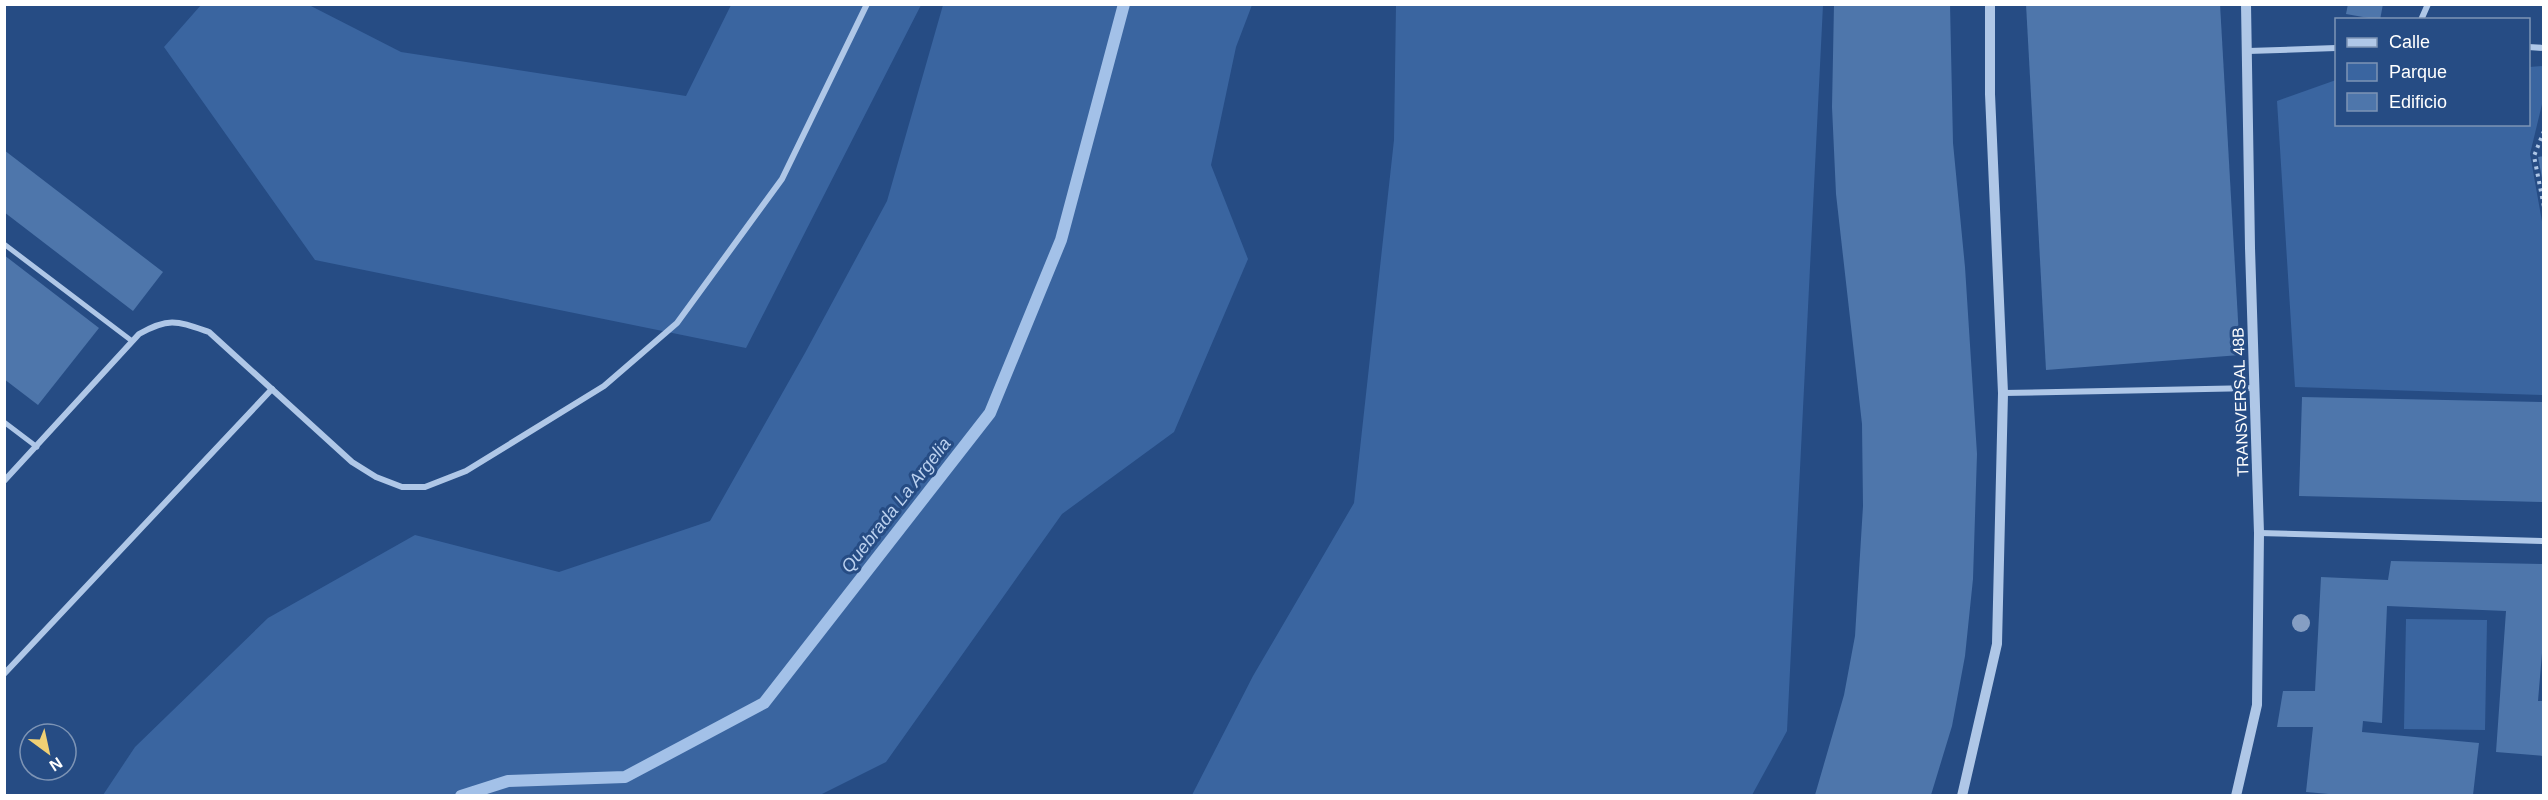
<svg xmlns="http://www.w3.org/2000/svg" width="2548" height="800" font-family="Arial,sans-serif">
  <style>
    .green { fill: #3a65a0 }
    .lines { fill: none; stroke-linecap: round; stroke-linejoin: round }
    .stream { stroke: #a3c1e8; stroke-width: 12 }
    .building { fill: #4e76ab }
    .path { stroke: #afc7e7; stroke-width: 4; stroke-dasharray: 3 4.5; stroke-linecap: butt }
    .pedestrian { stroke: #afc7e7; stroke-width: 5 }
    .minor { stroke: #afc7e7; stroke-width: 6 }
    .tertiary { stroke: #afc7e7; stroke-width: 10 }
    .tree { fill: #859ec3 }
    .labels { text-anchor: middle; stroke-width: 6; stroke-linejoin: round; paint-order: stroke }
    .street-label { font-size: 16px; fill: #fff; stroke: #264c84 }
    .water-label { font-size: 18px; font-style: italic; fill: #bbd1ef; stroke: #264c84 }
  </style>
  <rect width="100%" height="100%" fill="#264c84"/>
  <g class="green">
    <polygon points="201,5 309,5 401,52 686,96 731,5 921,5 746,348 315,260 164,47"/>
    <polygon points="943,5 1252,5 1236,47 1211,165 1248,259 1174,432 1062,514 886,762 818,796 103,795 135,747 268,618 415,535 559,572 710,521 805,353 887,201"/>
    <polygon points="1396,5 1823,5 1787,731 1752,795 1192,795 1253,676 1354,503 1394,140"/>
    <polygon points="2543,66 2543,100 2530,154 2543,227 2543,395 2295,387 2277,101 2336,80 2336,124 2528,124 2529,67"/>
    <polygon points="2406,619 2487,620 2485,730 2404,729"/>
  </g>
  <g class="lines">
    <polyline class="stream" points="461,796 508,781 625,777 764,703 990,413 1061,240 1124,4"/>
  </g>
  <g class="building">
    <polygon points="1834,4 1950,4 1953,143 1965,267 1977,454 1973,579 1965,656 1952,726 1931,795 1815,795 1844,695 1855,636 1863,506 1862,424 1836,194 1832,107"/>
    <polygon points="2026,4 2220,4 2240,355 2046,370"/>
    <polygon points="2348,4 2383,4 2380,20 2346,14"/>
    <polygon points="4,150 163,272 133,311 4,212"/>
    <polygon points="2544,156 2544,178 2542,178 2538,157"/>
    <polygon points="4,255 99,328 38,405 4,379"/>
    <polygon points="2302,397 2544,402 2544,502 2299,496"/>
    <polygon points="2391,561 2544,564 2544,629 2538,701 2544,701 2544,756 2496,752 2506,611 2387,606 2382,723 2363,721 2362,732 2479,743 2473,795 2340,795 2306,792 2313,727 2277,727 2283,691 2315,691 2321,577 2388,580"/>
  </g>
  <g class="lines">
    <polyline class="path" points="2544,131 2534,156 2544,207"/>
    <g class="pedestrian">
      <polyline points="4,244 132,341"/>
      <polyline points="4,422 37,447"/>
    </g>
    <g class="minor">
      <polyline points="2421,20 2428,4"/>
      <polyline points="2528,47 2544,48"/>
      <polyline points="2248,51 2336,48"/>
      <polyline points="2003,393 2255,388"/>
      <path d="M4 481 139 334C169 317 177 321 209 332L352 462 376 477 402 487H425L466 471 604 386 677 323 782 179 867 4"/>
      <polyline points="2259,533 2544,541"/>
      <polyline points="4,674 272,389"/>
    </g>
    <g class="tertiary">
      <polyline points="1962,796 1997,644 2003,393 1990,94 1990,4"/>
      <polyline points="2236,796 2257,705 2259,533 2250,248 2246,4"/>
    </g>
  </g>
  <circle class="tree" cx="2301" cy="623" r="9"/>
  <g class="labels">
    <g class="street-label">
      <text transform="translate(2240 402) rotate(-92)" y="6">TRANSVERSAL 48B</text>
    </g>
    <g class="water-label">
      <text transform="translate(896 505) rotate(-52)" y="6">Quebrada La Argelia</text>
    </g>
  </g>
  <rect width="2548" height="800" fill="none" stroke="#ffffff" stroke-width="12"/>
  <rect x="2335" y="18" width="195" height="108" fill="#264c84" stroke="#7d94b5" stroke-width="1.5"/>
  <rect x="2347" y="38" width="30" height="9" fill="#afc7e7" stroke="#7d94b5" stroke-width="1.5"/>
  <text x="2389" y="48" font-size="18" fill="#ffffff">Calle</text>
  <rect x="2347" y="63" width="30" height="18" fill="#3a65a0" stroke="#7d94b5" stroke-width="1.5"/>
  <text x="2389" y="78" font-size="18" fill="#ffffff">Parque</text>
  <rect x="2347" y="93" width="30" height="18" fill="#4e76ab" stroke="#7d94b5" stroke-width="1.5"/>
  <text x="2389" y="108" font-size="18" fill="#ffffff">Edificio</text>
  <g transform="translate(48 752) rotate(147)"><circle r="28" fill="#264c84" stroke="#7d94b5" stroke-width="1.5"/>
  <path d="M0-4.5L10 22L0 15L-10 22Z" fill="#f1d074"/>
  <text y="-9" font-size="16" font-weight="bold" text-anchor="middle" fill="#ffffff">N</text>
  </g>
</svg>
